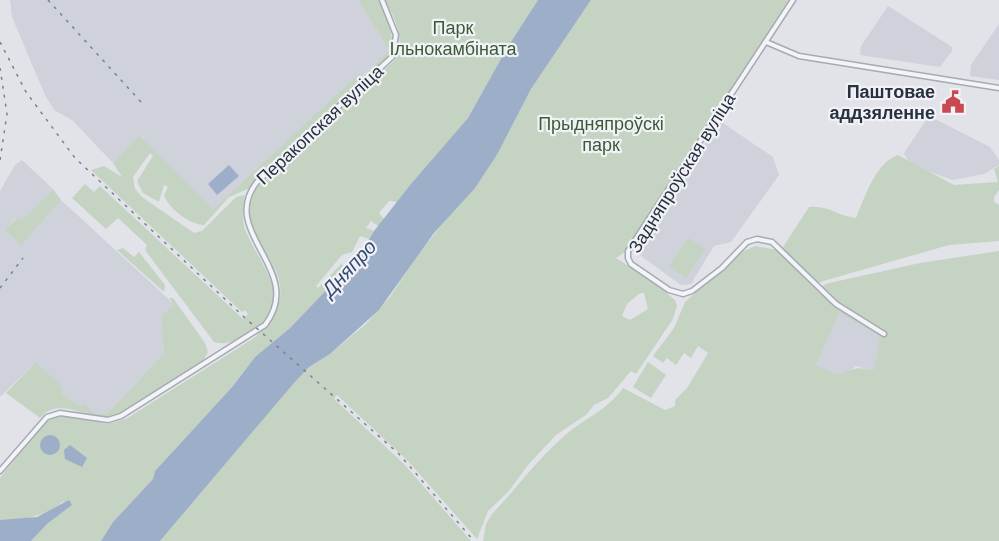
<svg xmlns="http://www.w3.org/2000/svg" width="999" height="541" font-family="Arial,sans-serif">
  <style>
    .built { fill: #cfd2db }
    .green { fill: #c5d3c2; fill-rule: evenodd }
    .water { fill: #9daec8 }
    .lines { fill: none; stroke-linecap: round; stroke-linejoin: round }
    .minor-casing { stroke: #a6aab3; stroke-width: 7 }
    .minor { stroke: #f3f4f7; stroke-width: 4 }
    .rail { stroke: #7a8192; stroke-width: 1.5; stroke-dasharray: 3 6; stroke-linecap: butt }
    .labels { text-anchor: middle; stroke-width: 4.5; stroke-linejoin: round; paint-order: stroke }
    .park-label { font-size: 18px; fill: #3b5b37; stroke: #f0f2f6 }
    .poi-label { font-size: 18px; font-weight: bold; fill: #293040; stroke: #f0f2f6; text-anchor: end }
    .street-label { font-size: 18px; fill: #293040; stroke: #f0f2f6 }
    .water-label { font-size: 20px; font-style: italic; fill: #354b73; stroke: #f0f2f6 }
  </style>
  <rect width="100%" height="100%" fill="#e1e3e9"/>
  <g class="built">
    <polygon points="10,0 358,0 389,50 360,78 355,77 213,209 139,135 113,163 72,120 54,110 45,95 12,17"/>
    <polygon points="888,6 952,47 952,51 940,67 860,55 861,46"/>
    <polygon points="999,24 999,80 970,76 971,65"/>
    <polygon points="929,116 990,147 999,160 999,165 984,174 953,180 918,168 907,159 904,153"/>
    <polygon points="720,121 773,157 779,175 731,242 714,246 691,284 681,285 641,256 638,249 640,242"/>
    <polygon points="22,160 53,189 21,222 16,218 5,230 21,244 61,200 175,305 161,317 164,353 108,413 96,414 83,403 80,406 71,402 63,395 60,384 36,362 0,397 0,191 15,165"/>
    <polygon points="838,309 882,337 875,371 855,366 845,384 812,367"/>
  </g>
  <g class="green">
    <path d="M358 0H379C389 18 397 39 387 58L258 175 248 189 229 197 204 225C190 225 168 208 164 195L168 187 164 185 159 202 143 193 137 181 153 156 150 153 133 177 135 189 142 197 194 233 202 231 236 197 245 195C243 207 241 220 246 232 261 267 299 304 249 333 238 340 226 346 214 342L145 250 147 245 118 218 106 229 72 198 85 184 94 192 100 186 243 319 248 314 245 310 242 312 91 170 104 166 122 177 113 163 139 135 213 209 355 77 361 78 389 50Z"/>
    <path d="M385 0H538L507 48 468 118 397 202 389 201 379 213 384 219 378 226 371 221 366 228 374 231 369 239 360 236 352 252 342 255 316 286 318 288 341 264 348 268 290 328 255 357 233 386 155 471 153 479 113 522 101 541H31L47 524 72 505 63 502C45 516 23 521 0 520V478L42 425 52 417 68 416 107 424 126 419 254 338C326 274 225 241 254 193 257 187 262 183 266 178L395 60C406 39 395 19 385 0Z"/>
    <path d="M591 0H789L626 251 616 258 656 284 675 300 677 306 673 319 636 374 631 371 608 398 594 405 587 414 556 435 528 465 508 492 488 511 477 539 408 461 337 395 334 399 404 464 471 541H160L294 383 309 367 330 354 366 324 390 297 417 256 498 153 531 89ZM640 293H644L648 309 630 320 622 316 627 304Z"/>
    <path d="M898 155 954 185 998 182 994 169 999 166V190L994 197V202L999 205V241L949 245 813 284 817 288 829 283 920 263 999 251V541H483L486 524 492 514C516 489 536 461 562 438 581 420 608 410 623 388L665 410 675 406V400L687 388 708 353 698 346 691 358 684 353 676 365 667 358 663 363 653 356 674 328 685 302 742 252 755 246 777 250 783 247 809 207C828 205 838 216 856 218 865 197 875 163 898 155ZM839 312 880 336 874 370 858 368 837 375 816 365Z"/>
    <polygon points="53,189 61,200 21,245 5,230 17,218 21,221"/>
    <polygon points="688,238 705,249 686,278 669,267"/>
    <polygon points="123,248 134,257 139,252 165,285 164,292 117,250"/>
    <path d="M169 298H173L205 343 208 352 203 361C179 376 137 410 111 416 88 421 59 395 40 418L6 393 36 362 60 384 63 395 80 406 83 403 96 414 108 413 164 353 161 316 174 305Z"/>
    <polygon points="648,362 666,375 651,398 633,387"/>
  </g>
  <g class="water">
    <polygon points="538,0 591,0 531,89 498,153 475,188 434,233 379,310 330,354 309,367 294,383 160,541 101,541 113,522 153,479 155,471 233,386 255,357 290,328 360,255 374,231 411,184 468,118 507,48"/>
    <polygon points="229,165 239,176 217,195 208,184"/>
    <circle cx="50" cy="445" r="10"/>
    <polygon points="70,445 87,458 82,467 65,459 64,450"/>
    <polygon points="69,500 72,505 47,524 31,541 0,541 0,520 37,517"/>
  </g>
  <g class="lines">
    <g class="minor-casing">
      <g id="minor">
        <polyline points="793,0 628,251 628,258 631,264 669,290 683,294 692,291 722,268 747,242 757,239 772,242 836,304 884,334"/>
        <polyline points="766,42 799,56 999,88"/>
        <path d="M0 471 47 417 60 413 108 420 121 416 265 325C307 270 217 233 257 182L392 57 396 35 382 0"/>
      </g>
    </g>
    <use href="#minor" class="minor"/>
    <g class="rail">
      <polyline points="48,0 141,102"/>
      <polyline points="0,42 26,92 75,158 244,317 399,454 474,541"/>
      <polyline points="0,68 7,114 0,160"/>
      <polyline points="0,288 23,258"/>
    </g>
  </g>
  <defs>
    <g id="civic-bare" transform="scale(1.8)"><path d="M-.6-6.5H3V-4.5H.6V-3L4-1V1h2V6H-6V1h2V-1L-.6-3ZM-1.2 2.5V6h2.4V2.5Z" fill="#ca4951" stroke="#f0f2f6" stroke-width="2.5" paint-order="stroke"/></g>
  </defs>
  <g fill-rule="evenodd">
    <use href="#civic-bare" x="953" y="102"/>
  </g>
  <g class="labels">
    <g class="park-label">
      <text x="453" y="34">Парк<tspan x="453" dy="21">Ільнокамбіната</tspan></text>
      <text x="601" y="130">Прыдняпроўскі<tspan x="601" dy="21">парк</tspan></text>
    </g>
    <g class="poi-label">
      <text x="935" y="98">Паштовае<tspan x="935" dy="21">аддзяленне</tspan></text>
    </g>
    <g class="street-label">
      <text transform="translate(320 125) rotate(-43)" y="6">Перакопская вуліца</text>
      <text transform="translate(682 173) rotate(-58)" y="6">Задняпроўская вуліца</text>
    </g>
    <g class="water-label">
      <text transform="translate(349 268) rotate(-47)" y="7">Дняпро</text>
    </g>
  </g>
</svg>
